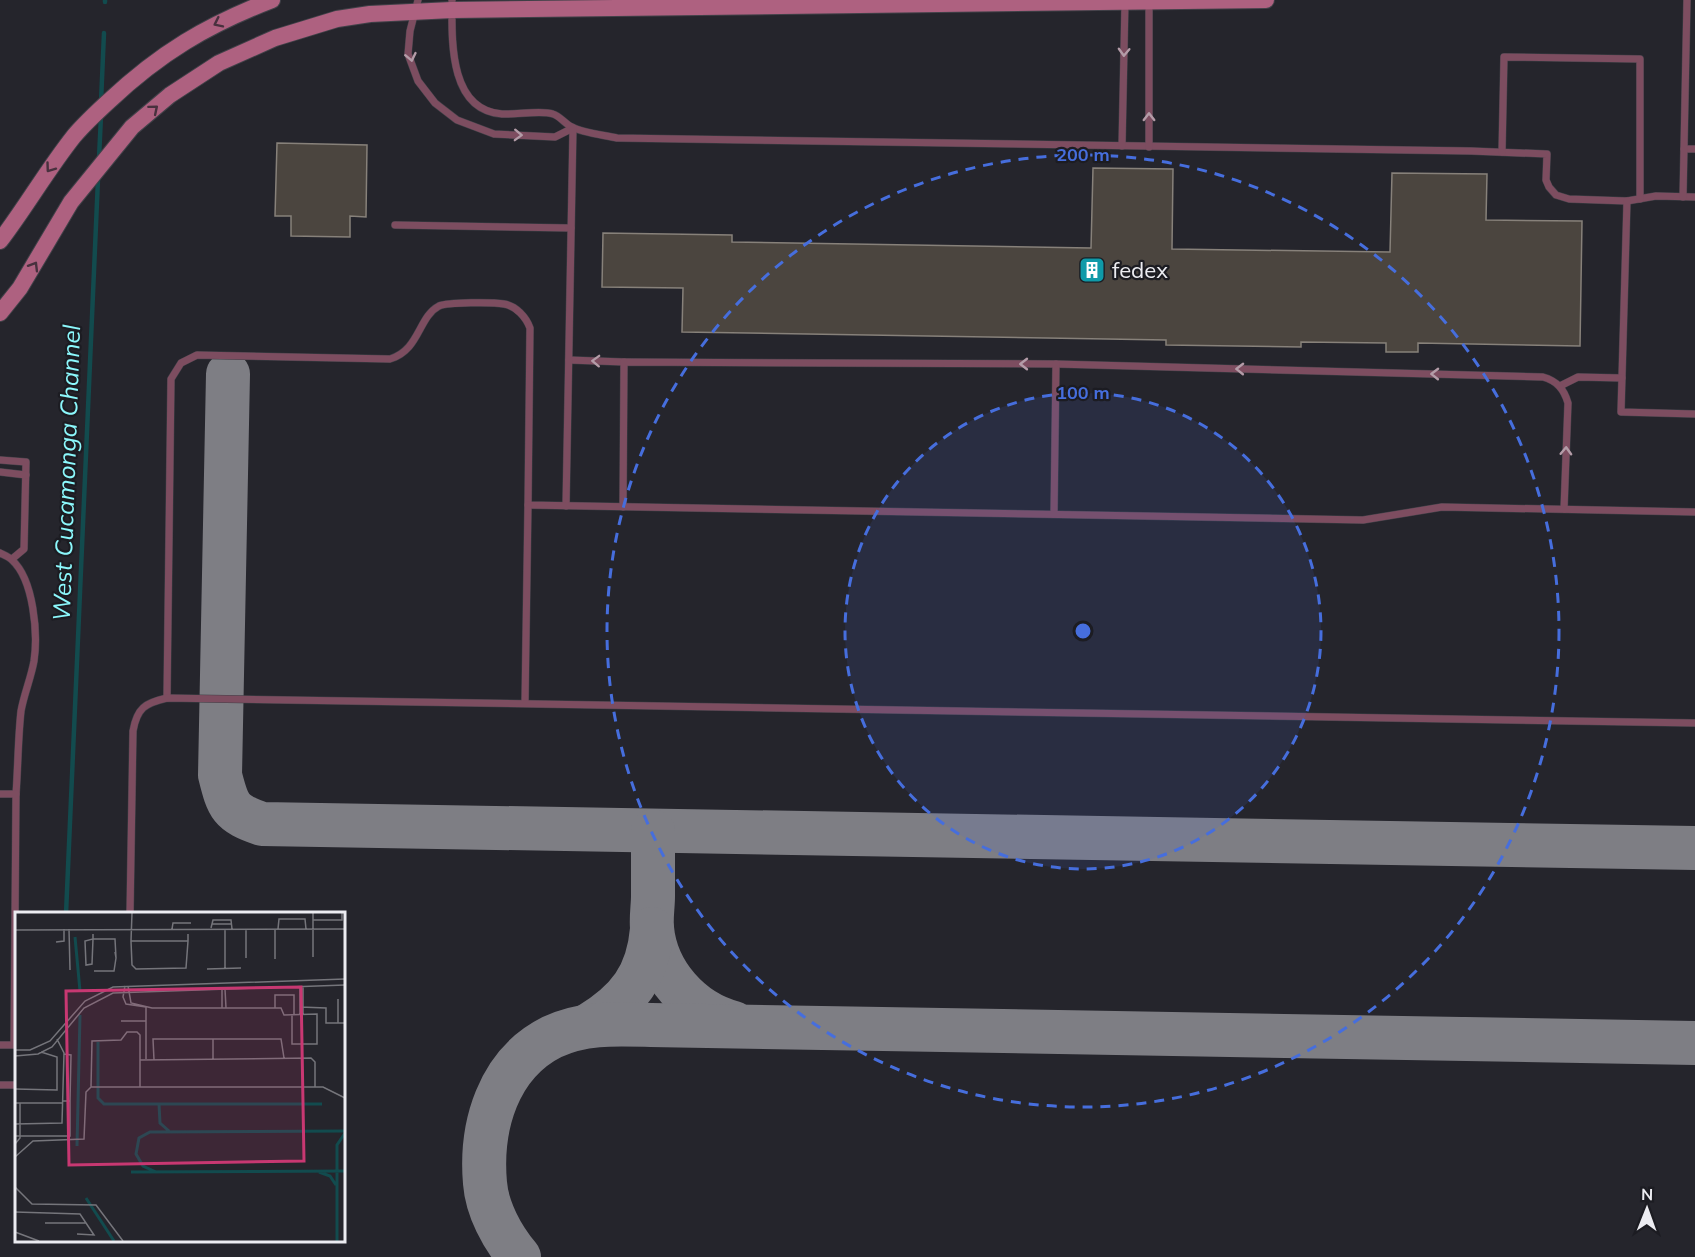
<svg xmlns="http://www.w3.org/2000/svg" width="1695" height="1257" font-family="Mulish,sans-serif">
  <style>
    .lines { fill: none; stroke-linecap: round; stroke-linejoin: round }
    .stream { stroke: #124b4e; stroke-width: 4.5 }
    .taxiway { stroke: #7e7e84; stroke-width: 44 }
    .building { fill: #4b453f; stroke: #87817a; stroke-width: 1.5 }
    .service-casing { stroke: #414148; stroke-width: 8 }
    .secondary-casing { stroke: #414148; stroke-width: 18 }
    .service { stroke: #7d4d60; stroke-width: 7 }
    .secondary { stroke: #ae6180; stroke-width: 16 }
    .oneway { stroke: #48313e }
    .oneway2 { stroke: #b49ca8 }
    .ring { fill: none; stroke: #466edd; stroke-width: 3; stroke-dasharray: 10 8 }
    .labels { text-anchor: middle; stroke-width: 4.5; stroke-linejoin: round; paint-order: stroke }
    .poi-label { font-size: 22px; fill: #ececf1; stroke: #1c1c22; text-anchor: start }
    .water-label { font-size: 24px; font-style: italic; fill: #8cf8fc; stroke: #1c1c22 }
    .inset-river { fill: none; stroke: #124b4e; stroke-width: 3 }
    .inset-road { fill: none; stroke: #75757b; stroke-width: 1.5 }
    .view { fill: #c83872; fill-opacity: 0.15; stroke: #c83872; stroke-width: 3 }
    .inset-edge { fill: none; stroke: #ececf1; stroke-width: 3 }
    .centre { fill: #466edd; stroke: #1c1c22; stroke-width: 3 }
    .ring-label { font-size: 18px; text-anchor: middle; font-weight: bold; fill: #466edd; stroke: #1c1c22; stroke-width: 4.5; stroke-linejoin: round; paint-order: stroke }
  </style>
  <rect width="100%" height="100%" fill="#25252c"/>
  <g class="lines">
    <g class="stream">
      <polyline points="105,2 105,0"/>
      <polyline points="101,102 104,33"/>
      <polyline points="99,158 101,116"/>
      <polyline points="66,914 98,179"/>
    </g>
    <g class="taxiway">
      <path d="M228 374 220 775C228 807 230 813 262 824L1695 848"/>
      <path d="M653 831C653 853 653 874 653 896 653 906 651 917 652 928 656 973 691 1012 734 1023"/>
      <path d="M589 1025C628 1001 648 976 652 929"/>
      <path d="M519 1257C502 1237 487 1209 485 1183 480 1126 498 1064 552 1037 584 1022 617 1024 651 1025L1695 1043"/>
    </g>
  </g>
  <g class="building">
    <polygon points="277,143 367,145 366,217 350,216 350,237 291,236 291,216 275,216"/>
    <polygon points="1093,168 1173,169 1172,249 1390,252 1392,173 1487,174 1486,220 1582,221 1580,346 1418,343 1418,352 1386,352 1386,343 1301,342 1301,347 1166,345 1166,340 682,332 683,288 602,287 603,233 732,235 732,242 1091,248"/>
  </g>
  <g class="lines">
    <g class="service-casing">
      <g id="service">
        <polyline points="418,0 410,31 408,54 418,81 435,103 457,120 494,134 555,137 573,128"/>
        <path d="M452 0C452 38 448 110 502 114 515 115 541 110 553 114 560 116 565 124 572 127 583 133 604 135 617 138L1471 151 1547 154 1546 180 1549 187 1556 195 1569 199 1627 201 1656 196 1695 197"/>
        <polyline points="1122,146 1125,2"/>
        <polyline points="1149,147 1149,2"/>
        <polyline points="1684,149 1695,149"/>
        <polyline points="1502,152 1504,57 1640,59 1640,199"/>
        <polyline points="1683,197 1687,0"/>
        <polyline points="1627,201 1621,412 1695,414"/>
        <polyline points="395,225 571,228"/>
        <polyline points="569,360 624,362"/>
        <polyline points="1560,386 1578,377 1622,378"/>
        <polyline points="0,460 26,462 24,549 12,559"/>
        <polyline points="0,472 26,475"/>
        <polyline points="566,506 573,128"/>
        <path d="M623 507 624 362 1056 364 1543 377C1557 381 1564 389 1568 403L1564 509"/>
        <polyline points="1054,514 1056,364"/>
        <path d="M0 553C4 555 9 557 12 560 34 580 38 634 34 661 31 678 24 694 21 711 18 738 18 767 16 794"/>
        <path d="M167 698 171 379 181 363 197 355 390 359C420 350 418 317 439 306 448 302 493 302 504 304 516 306 526 317 530 328L528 505 1363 520 1442 507 1695 512"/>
        <polyline points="525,703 528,505"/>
        <polyline points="0,794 16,794 14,1045 0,1045"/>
        <path d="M130 914 133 731C137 708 145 703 167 698L1695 723"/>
        <polyline points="0,1085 16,1085"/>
      </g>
    </g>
    <g class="secondary-casing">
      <g id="secondary">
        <path d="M0 241C26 207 47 170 74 136 85 123 97 112 109 101 160 53 207 25 272 0"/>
        <polyline points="0,313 20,288 71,202 132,127 170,95 219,63 275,38 337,19 370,14 452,10 1266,0"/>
      </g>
    </g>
    <use href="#service" class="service"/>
    <use href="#secondary" class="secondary"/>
  </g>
  <defs><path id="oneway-chevron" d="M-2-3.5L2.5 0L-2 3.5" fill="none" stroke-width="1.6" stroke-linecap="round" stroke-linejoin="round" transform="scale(1.5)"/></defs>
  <g class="oneway">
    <use href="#oneway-chevron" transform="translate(218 23) rotate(154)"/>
    <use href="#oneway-chevron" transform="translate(154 109) rotate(-40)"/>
    <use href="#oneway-chevron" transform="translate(50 168) rotate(126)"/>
    <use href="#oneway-chevron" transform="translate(34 266) rotate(-59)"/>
  </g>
  <g class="oneway2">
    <use href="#oneway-chevron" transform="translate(1124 52) rotate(92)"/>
    <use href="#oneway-chevron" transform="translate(411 57) rotate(78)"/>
    <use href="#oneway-chevron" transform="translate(1149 117) rotate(-90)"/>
    <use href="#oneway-chevron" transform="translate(518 135) rotate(2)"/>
    <use href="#oneway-chevron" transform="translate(596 361) rotate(-178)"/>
    <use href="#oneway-chevron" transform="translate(1024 364) rotate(-180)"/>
    <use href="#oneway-chevron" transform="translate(1240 369) rotate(-179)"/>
    <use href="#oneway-chevron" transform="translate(1435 374) rotate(-179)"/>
    <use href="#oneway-chevron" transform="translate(1566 451) rotate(-88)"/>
  </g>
  <circle cx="1083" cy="631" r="238" fill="#466edd" fill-opacity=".12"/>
  <g class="ring">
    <circle cx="1083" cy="631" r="238"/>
    <circle cx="1083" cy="631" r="476"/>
  </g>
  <defs>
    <g id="building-square" transform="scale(1.35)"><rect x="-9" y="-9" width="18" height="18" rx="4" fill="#0f9aa8" stroke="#1c1c22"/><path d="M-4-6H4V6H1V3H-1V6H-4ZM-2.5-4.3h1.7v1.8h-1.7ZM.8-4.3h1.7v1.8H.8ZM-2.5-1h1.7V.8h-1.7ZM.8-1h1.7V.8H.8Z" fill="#fff"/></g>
  </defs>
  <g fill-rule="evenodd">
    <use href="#building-square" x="1092" y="270"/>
  </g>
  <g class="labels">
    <g class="poi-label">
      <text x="1112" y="278">fedex</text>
    </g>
    <g class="water-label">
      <text transform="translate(67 473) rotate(-88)" y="8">West Cucamonga Channel</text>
    </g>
  </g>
  <g transform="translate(15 912)">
    <rect width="330" height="330" fill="#25252c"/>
    <path class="inset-river" d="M60 25 65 79M83 130V186L89 192H307M144 192 145 211 154 219M62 234 65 103M116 260 330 259M141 260 128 254 121 242 124 226 135 220 330 219M304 260 315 264 321 273M71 286 99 329M322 329V233L330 221"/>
    <path class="inset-road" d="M117 1 116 29H173V22M298 8H327V1M197 12H217M196 16 198 8H216L217 17M54 17 55 58M157 17 158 11H176M231 17V46M263 17 264 7H290L291 17M0 18 330 17M78 22V27L70 29 71 53 77 52 78 27H100L101 46 100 40M116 29 117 53 121 57 171 56 173 29M41 30 49 29V17M298 45V1M260 47V17M210 56V17M192 57 226 56M79 59H99L101 46M110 74 108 85 111 92 131 95M113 74 116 91 137 96H266L269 103 302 102V132H277V103M210 77 211 96M323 87V111M285 95 311 96V111H330M207 96V77M260 96V83H279V102M285 102V74M288 102V74M106 109H131M198 127V148M0 138H15L35 129 70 89 98 75 330 67M49 142 56 143 55 189M0 144 23 142 37 135 69 96 98 81 330 73M131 147V95M125 148V175M139 148 138 127H266L269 146M76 175 77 129 106 128 112 120H122L125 123V148L296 146 300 150V175M0 177 42 178V145L26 140M0 191H48M0 212 47 211 49 141 42 127M0 224H55V189H48M0 232 5 226V191M0 245 18 229 69 227 71 180 76 175H308L330 186M0 275 17 292 81 293 108 329M0 300 65 302 79 323 62 322M30 311H71M0 320 24 329"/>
    <path class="view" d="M286 75 289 249 54 253 51 79Z"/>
    <rect width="330" height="330" class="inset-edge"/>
  </g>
  <circle cx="1083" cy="631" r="9" class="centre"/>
  <g class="ring-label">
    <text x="1083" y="161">200 m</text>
    <text x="1083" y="399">100 m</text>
  </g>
  <g transform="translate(1647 1209) rotate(1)" stroke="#1c1c22" stroke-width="4.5" paint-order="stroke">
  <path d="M0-4.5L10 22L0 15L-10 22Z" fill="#ececf1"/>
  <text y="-9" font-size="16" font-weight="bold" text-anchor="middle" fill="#ececf1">N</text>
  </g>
</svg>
